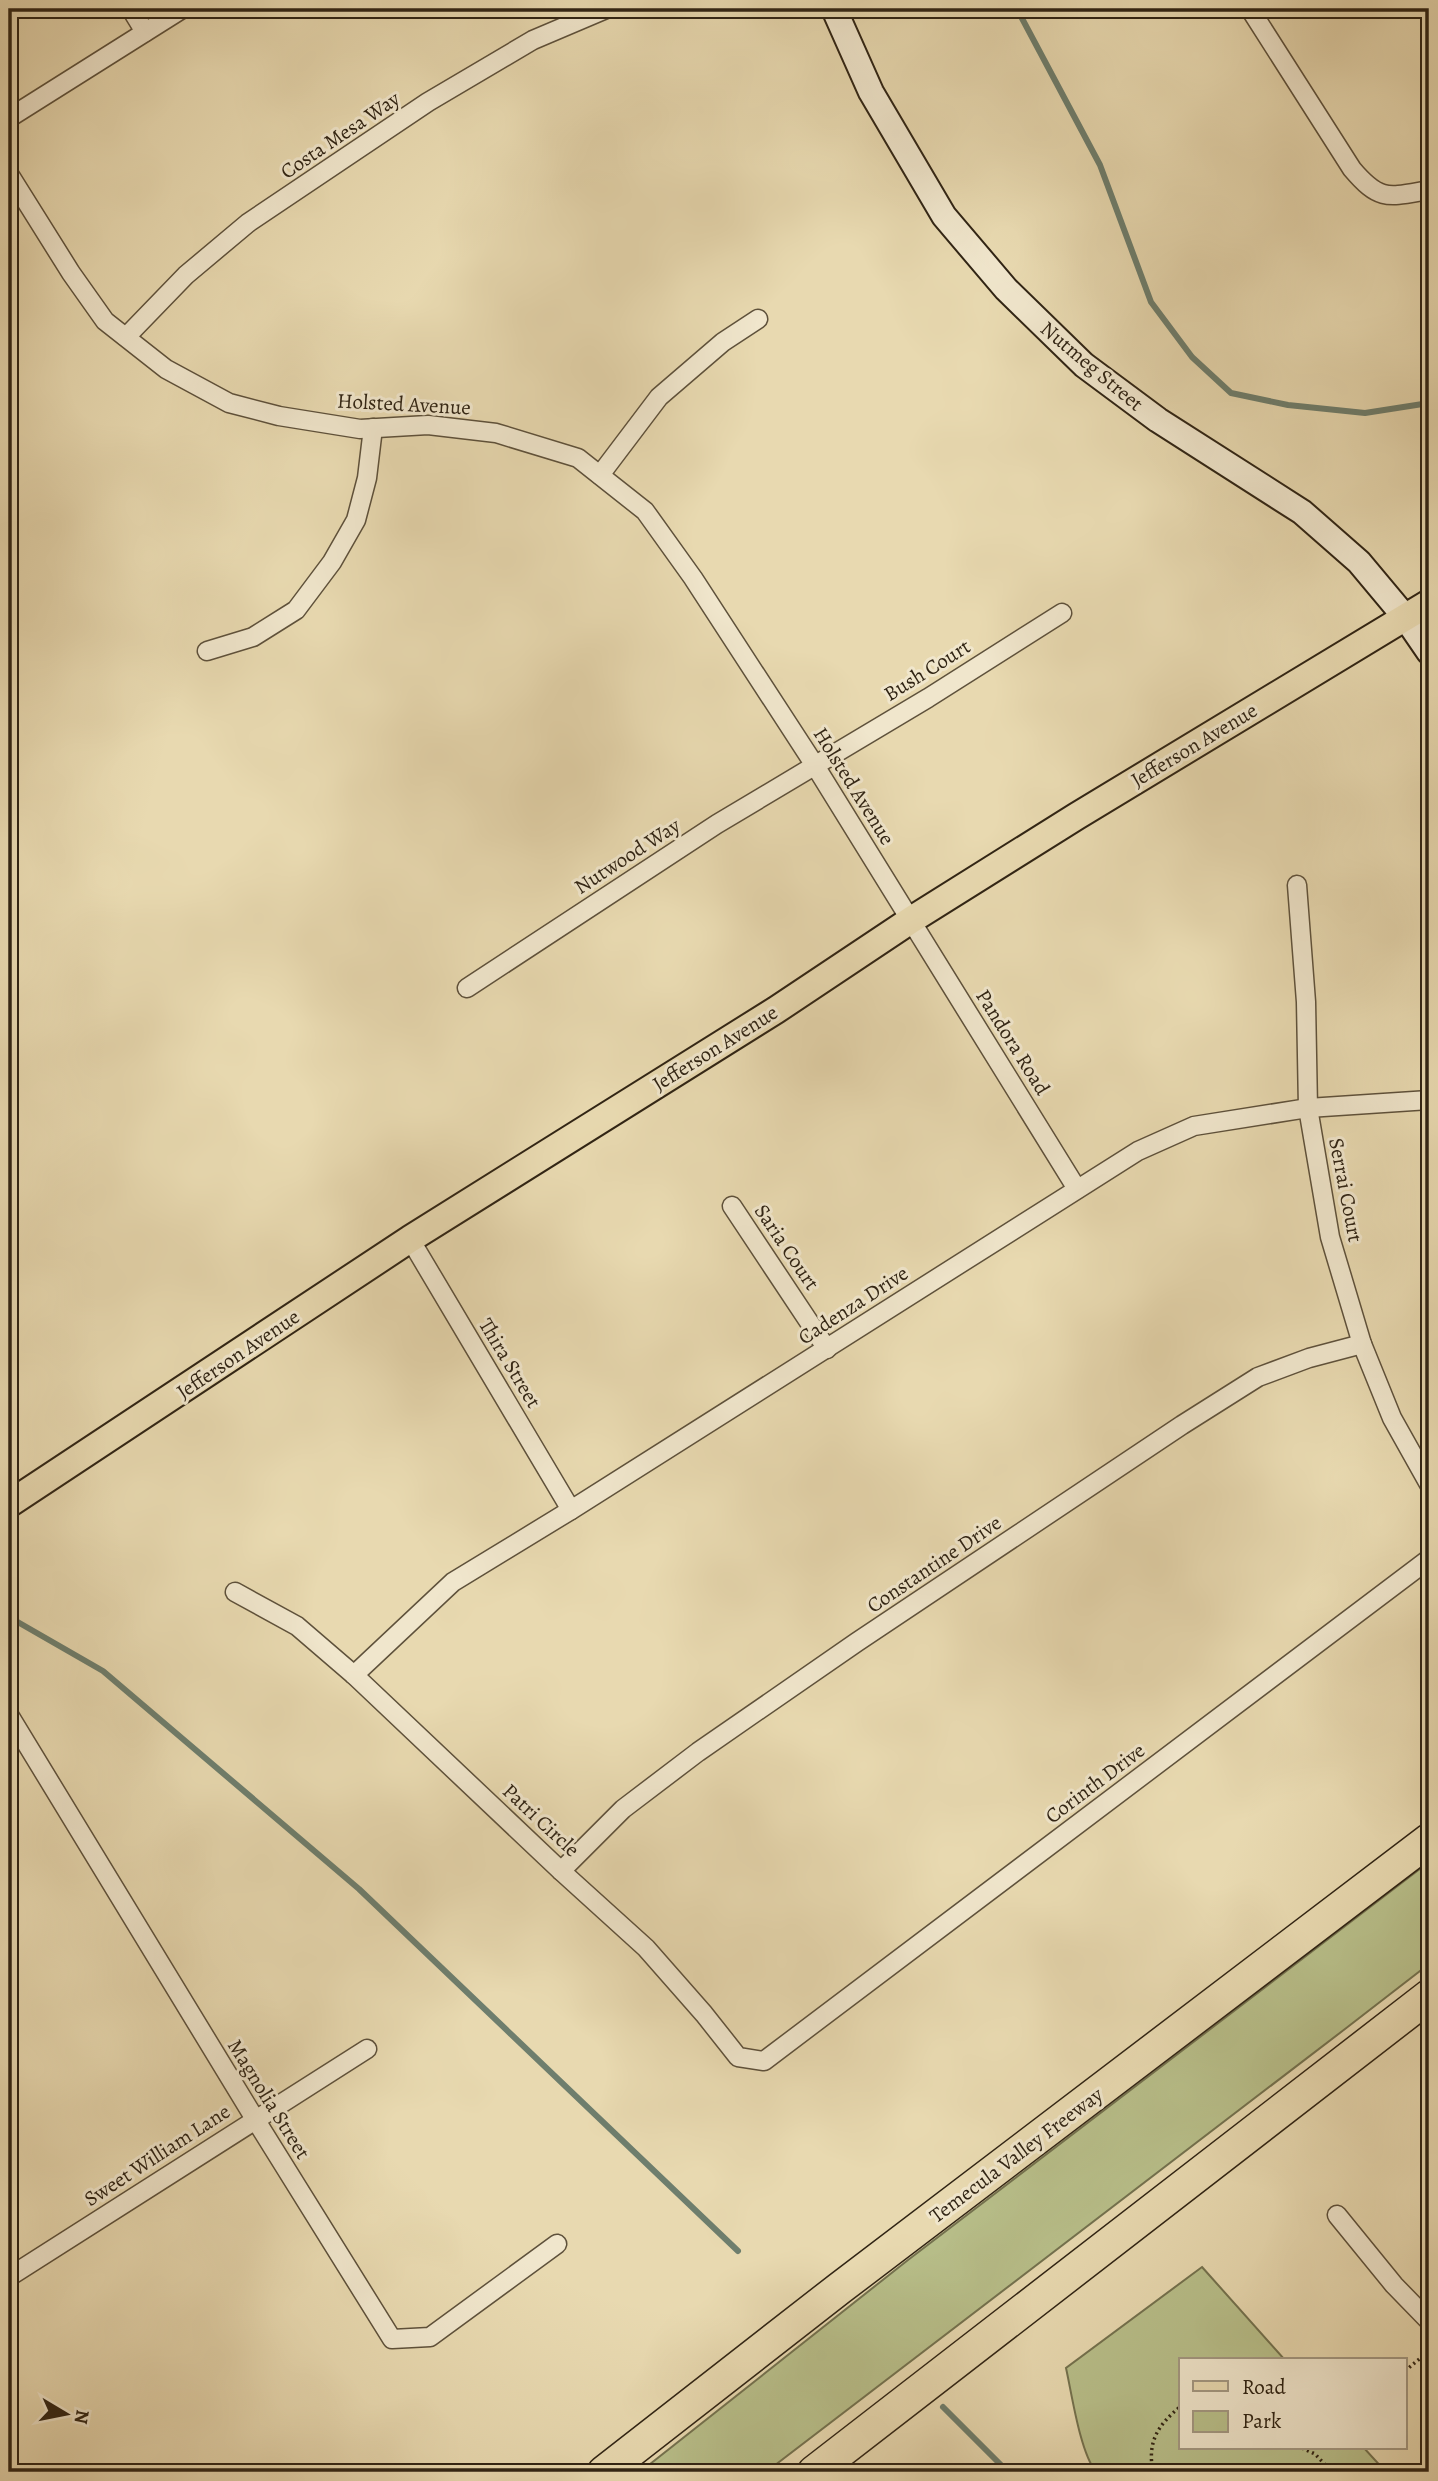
<svg xmlns="http://www.w3.org/2000/svg" width="1438" height="2481" font-family="Alegreya,serif">
  <style>
    .green { fill: #b8bf8a; stroke: #74724f; stroke-width: 2 }
    .lines { fill: none; stroke-linecap: round; stroke-linejoin: round }
    .stream { stroke: #6e7e6d; stroke-width: 6 }
    .street-casing { stroke: #5e513b; stroke-width: 21 }
    .secondary-casing { stroke: #302414; stroke-width: 28 }
    .primary-casing { stroke: #302414; stroke-width: 30 }
    .highway-casing { stroke: #302414; stroke-width: 35 }
    .path { stroke: #302414; stroke-width: 3.5; stroke-dasharray: 2 3.5; stroke-linecap: butt }
    .street { stroke: #f0e6cc; stroke-width: 18 }
    .secondary { stroke: #f0e6cc; stroke-width: 24 }
    .primary { stroke: #e8d9b0; stroke-width: 26 }
    .highway { stroke: #e8d9b0; stroke-width: 32 }
    .labels { text-anchor: middle; stroke-width: 6; stroke-linejoin: round; paint-order: stroke }
    .street-label { font-size: 21px; fill: #302414; stroke: #f0e6cc }
  </style>
  <rect width="100%" height="100%" fill="#e8d9b0"/>
  <filter id="stains"><feTurbulence type="fractalNoise" baseFrequency=".00286" numOctaves="4"/><feColorMatrix values="0 0 0 0 .2 0 0 0 0 .09 0 0 0 0 .02 0 0 0 .5 -.17"/></filter>
  <radialGradient id="worn" r=".72"><stop offset=".6" stop-color="#630" stop-opacity="0"/><stop offset="1" stop-color="#630" stop-opacity=".3"/></radialGradient>
  <g class="green">
    <polygon points="1429,1862 1429,1964 1345,2029 766,2472 640,2472 908,2260"/>
    <path d="M1202 2267 1285 2360H1181V2448H1364L1386 2472H1096C1080 2452 1072 2395 1066 2368Z"/>
  </g>
  <g class="lines">
    <g class="stream">
      <polyline points="1017,9 1100,165 1151,302 1192,357 1231,393 1288,405 1365,413 1429,403"/>
      <polyline points="9,1617 103,1671 359,1889 738,2251"/>
      <polyline points="943,2407 1008,2472"/>
    </g>
    <g class="street-casing">
      <g id="street">
        <polyline points="131,9 145,32"/>
        <path d="M1250 9 1352 169C1380 202 1388 197 1429 190"/>
        <polyline points="9,118 182,9"/>
        <polyline points="9,174 71,273 105,321 166,369 229,403 279,416 360,429 428,425 496,433 578,458 645,511 693,578 814,764 1077,1189"/>
        <polyline points="126,337 186,275 248,223 428,102 533,40 606,9"/>
        <polyline points="600,475 659,397 723,342 758,319"/>
        <polyline points="207,651 253,637 296,610 332,562 356,520 367,478 373,428"/>
        <polyline points="1297,885 1306,1002 1308,1108 1330,1237 1362,1344 1392,1418 1429,1484"/>
        <polyline points="467,988 717,824 928,698 1062,613"/>
        <polyline points="732,1206 827,1349"/>
        <polyline points="410,1239 571,1510"/>
        <polyline points="235,1592 297,1626 354,1675 561,1871 646,1948 704,2014 738,2057 764,2061 1429,1559"/>
        <polyline points="354,1675 453,1582 571,1510 1138,1151 1194,1126 1308,1108 1429,1100"/>
        <polyline points="9,1715 255,2119 392,2339 430,2337 557,2244"/>
        <polyline points="561,1871 623,1809 698,1752 857,1642 1182,1425 1258,1377 1309,1358 1362,1344"/>
        <polyline points="1337,2215 1394,2285 1429,2321"/>
        <polyline points="9,2277 367,2049"/>
      </g>
    </g>
    <g class="secondary-casing">
      <polyline id="secondary" points="834,9 871,92 944,216 1006,289 1084,365 1158,420 1302,512 1359,562 1405,617 1429,652"/>
    </g>
    <g class="primary-casing">
      <polyline id="primary" points="9,1504 410,1239 776,1010 911,920 1077,816 1429,603"/>
    </g>
    <g class="highway-casing">
      <g id="highway">
        <polyline points="604,2472 840,2288 1429,1840"/>
        <polyline points="814,2472 1429,1996"/>
      </g>
    </g>
    <g class="path">
      <polyline points="1405,2371 1429,2351"/>
      <polyline points="1302,2448 1315,2454 1332,2472"/>
      <path d="M1153 2472C1147 2441 1158 2425 1181 2406"/>
    </g>
    <use href="#street" class="street"/>
    <use href="#secondary" class="secondary"/>
    <use href="#primary" class="primary"/>
    <use href="#highway" class="highway"/>
  </g>
  <g class="labels">
    <g class="street-label">
      <text transform="translate(340 135) rotate(-34)" y="7">Costa Mesa Way</text>
      <text transform="translate(1092 366) rotate(40)" y="7">Nutmeg Street</text>
      <text transform="translate(404 404) rotate(3)" y="7">Holsted Avenue</text>
      <text transform="translate(927 670) rotate(-32)" y="7">Bush Court</text>
      <text transform="translate(1194 745) rotate(-31)" y="7">Jefferson Avenue</text>
      <text transform="translate(854 786) rotate(58)" y="7">Holsted Avenue</text>
      <text transform="translate(627 856) rotate(-33)" y="7">Nutwood Way</text>
      <text transform="translate(1013 1042) rotate(58)" y="7">Pandora Road</text>
      <text transform="translate(715 1048) rotate(-32)" y="7">Jefferson Avenue</text>
      <text transform="translate(1346 1190) rotate(79)" y="7">Serrai Court</text>
      <text transform="translate(787 1247) rotate(56)" y="7">Saria Court</text>
      <text transform="translate(853 1305) rotate(-33)" y="7">Cadenza Drive</text>
      <text transform="translate(238 1354) rotate(-34)" y="7">Jefferson Avenue</text>
      <text transform="translate(510 1363) rotate(59)" y="7">Thira Street</text>
      <text transform="translate(934 1564) rotate(-34)" y="7">Constantine Drive</text>
      <text transform="translate(1095 1783) rotate(-37)" y="7">Corinth Drive</text>
      <text transform="translate(541 1820) rotate(43)" y="7">Patri Circle</text>
      <text transform="translate(269 2099) rotate(58)" y="7">Magnolia Street</text>
      <text transform="translate(157 2155) rotate(-33)" y="7">Sweet William Lane</text>
      <text transform="translate(1016 2155) rotate(-37)" y="7">Temecula Valley Freeway</text>
    </g>
  </g>
  <rect width="1438" height="2481" fill="none" stroke="#e8d9b0" stroke-width="35"/>
  <rect x="10" y="10" width="1417" height="2460" fill="none" stroke="#302414" stroke-width="3.5"/>
  <rect x="18" y="18" width="1403" height="2446" fill="none" stroke="#302414" stroke-width="2"/>
  <rect x="1179" y="2358" width="228" height="91" fill="#f0e6cc" stroke="#a39882" stroke-width="2"/>
  <rect x="1193" y="2381" width="35" height="10" fill="#e8d9b0" stroke="#a39882" stroke-width="2"/>
  <text x="1242" y="2394" font-size="21" fill="#302414">Road</text>
  <rect x="1193" y="2411" width="35" height="21" fill="#b8bf8a" stroke="#a39882" stroke-width="2"/>
  <text x="1242" y="2428" font-size="21" fill="#302414">Park</text>
  <g transform="translate(66 2414) rotate(100)" stroke="#f0e6cc" stroke-width="5" paint-order="stroke">
  <path d="M0-5L12 26L0 18L-12 26Z" fill="#302414"/>
  <text y="-10" font-size="19" font-weight="bold" text-anchor="middle" fill="#302414">N</text>
  </g>
  <rect width="100%" height="100%" filter="url(#stains)"/>
  <rect width="100%" height="100%" fill="url(#worn)"/>
</svg>
